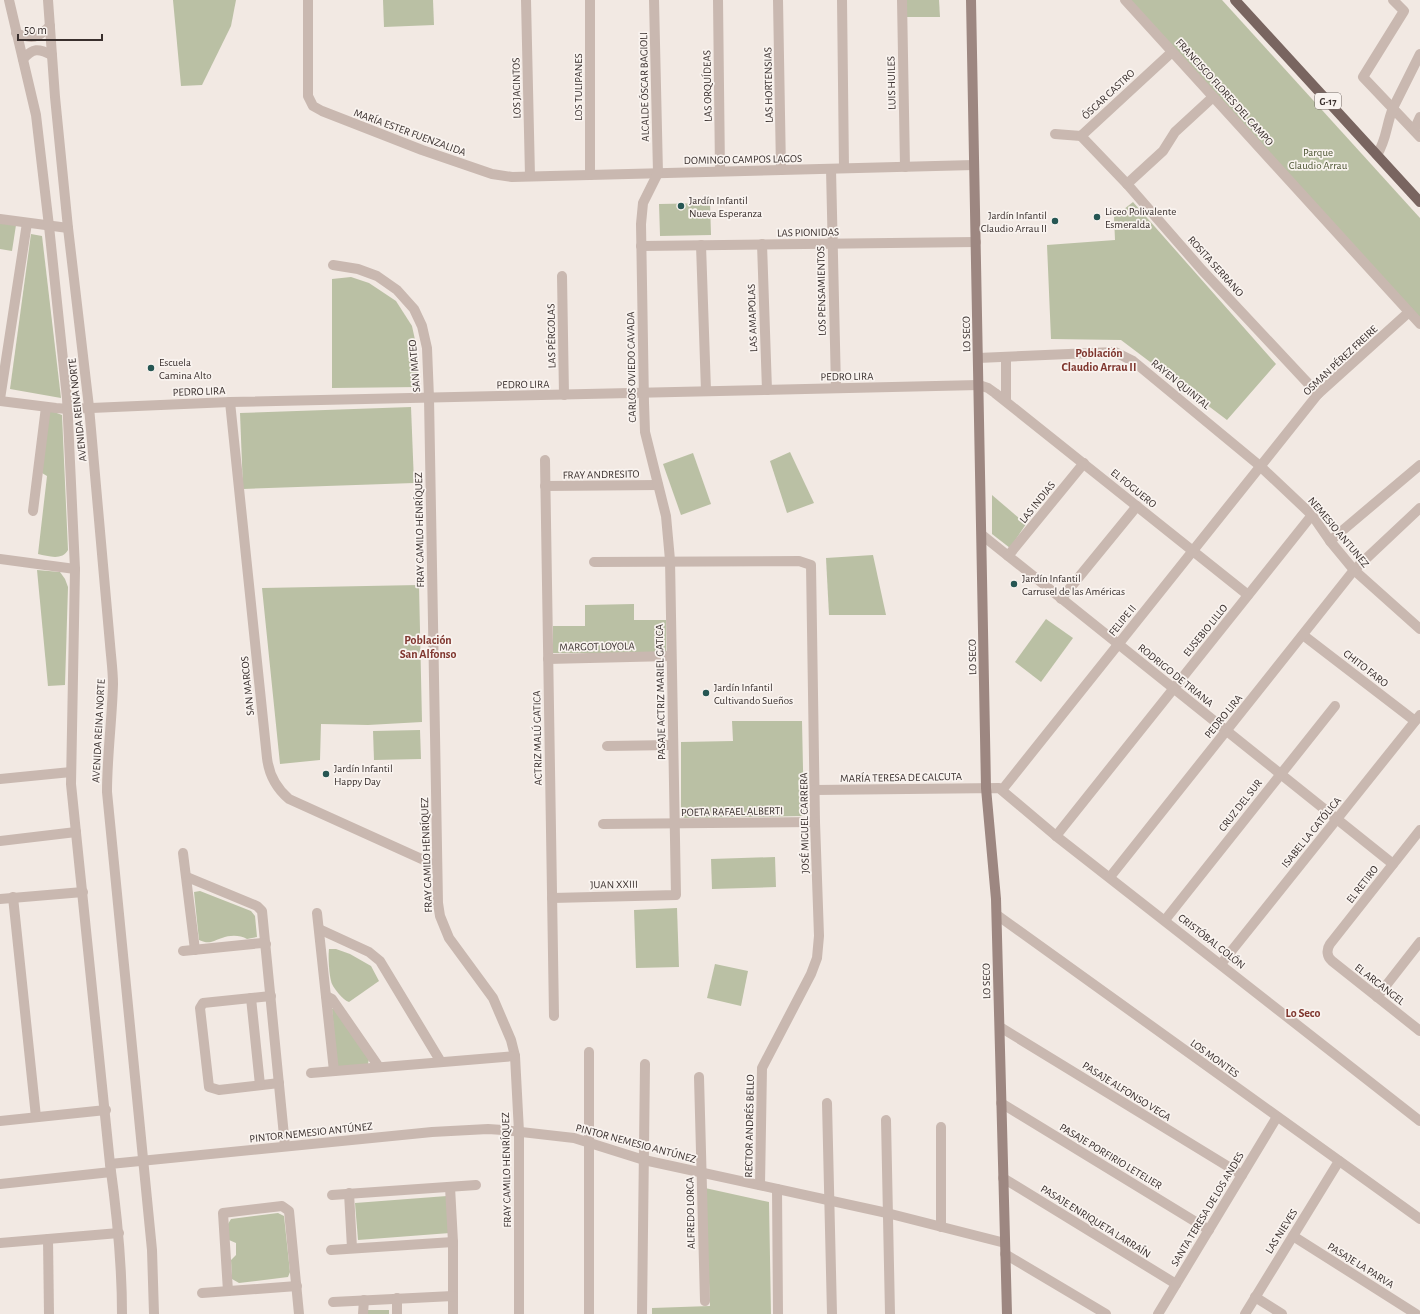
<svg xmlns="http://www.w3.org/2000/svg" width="1420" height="1314" font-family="'Alegreya Sans',sans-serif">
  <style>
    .green { fill: #bac0a4 }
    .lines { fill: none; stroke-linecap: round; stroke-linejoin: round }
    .minor { stroke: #c9b8b0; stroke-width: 10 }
    .tertiary { stroke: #c9b8b0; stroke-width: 10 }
    .secondary { stroke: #9d8781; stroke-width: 10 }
    .primary { stroke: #796560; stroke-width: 10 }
    .poi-dot { fill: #265653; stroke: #f9f3ef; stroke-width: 1.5 }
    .labels { text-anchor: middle; stroke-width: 3.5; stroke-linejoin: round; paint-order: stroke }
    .shield { fill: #f9f3ef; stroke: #736a67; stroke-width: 1 }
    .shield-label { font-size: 10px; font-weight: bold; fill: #392f2d }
    .street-label { font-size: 11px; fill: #392f2d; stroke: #f9f3ef }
    .park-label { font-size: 11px; fill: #4d5533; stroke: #f9f3ef }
    .poi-label { font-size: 11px; fill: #392f2d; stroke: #f9f3ef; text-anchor: start }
    .neighbourhood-label { font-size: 12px; font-weight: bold; fill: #7f362e; stroke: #f9f3ef }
  </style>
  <rect width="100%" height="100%" fill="#f2e9e3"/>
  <g class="green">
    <polygon points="173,0 236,0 231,26 202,85 181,86"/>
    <polygon points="383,0 433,0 434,25 384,27"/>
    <polygon points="907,0 939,0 940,17 907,17"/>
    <polygon points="1127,0 1222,0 1420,218 1420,324"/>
    <polygon points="1133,202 1276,364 1227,420 1121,340 1051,339 1047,245 1115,240 1114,217"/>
    <polygon points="710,203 711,235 660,236 659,204"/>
    <polygon points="0,223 16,225 12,251 0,249"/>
    <polygon points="31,234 42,236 61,398 10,389"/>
    <polygon points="351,277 369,283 396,301 412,326 417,349 419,387 332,388 332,279"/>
    <polygon points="411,407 414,483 243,489 240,413"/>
    <path d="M49 410 62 415 68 550C62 561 48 556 38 554L47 476 42 473Z"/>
    <polygon points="790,452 814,503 787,513 770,461"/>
    <polygon points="693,453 711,504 681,515 663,464"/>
    <polygon points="992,495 1026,524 1010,548 992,534"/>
    <polygon points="873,555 886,615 829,615 826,558"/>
    <polygon points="37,570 60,572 65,579 68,587 65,685 48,686"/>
    <polygon points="419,585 422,722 368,725 321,724 320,760 280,764 262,588"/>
    <polygon points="634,604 634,620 666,620 666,653 553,653 553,626 585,626 585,605"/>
    <polygon points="1046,619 1073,638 1041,682 1015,662"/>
    <polygon points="732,721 802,721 804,816 681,818 681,742 733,741"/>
    <polygon points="420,730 421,759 374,760 373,731"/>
    <polygon points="775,857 776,887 712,889 711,859"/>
    <path d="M200 891 251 911 255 916 257 937 247 939C240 935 230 935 222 938 212 941 210 945 199 940L194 892Z"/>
    <polygon points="677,908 679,967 636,968 634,910"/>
    <path d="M329 949H336L350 954 371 966 379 981 349 1002C343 1000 335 990 332 984 329 977 328 956 329 949Z"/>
    <polygon points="715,964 748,971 741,1006 707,998"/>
    <polygon points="336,1008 369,1059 368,1064 337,1067 332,1009"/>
    <polygon points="705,1188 769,1202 771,1314 652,1314 652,1308 710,1306"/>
    <polygon points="447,1196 450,1233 358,1240 355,1203"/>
    <polygon points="278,1213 284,1216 290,1272 288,1277 239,1283 232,1279 231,1260 236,1255 236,1243 229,1240 228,1224 231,1219"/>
    <rect x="366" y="1310" width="23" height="4"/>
  </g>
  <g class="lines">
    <g class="minor">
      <polyline points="308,0 308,96 313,106 322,111 422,150 492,174 512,177 974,165"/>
      <polyline points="526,0 530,176"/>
      <polyline points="590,0 590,175"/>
      <polyline points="718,0 720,171"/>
      <polyline points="778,0 781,170"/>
      <polyline points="842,0 844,168"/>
      <polyline points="902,0 905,167"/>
      <polyline points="1125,0 1420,324"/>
      <polyline points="1393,0 1404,11 1363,77 1420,137"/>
      <polyline points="1414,130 1420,117"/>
      <polyline points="1055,134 1081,136 1172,52"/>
      <polyline points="1081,136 1127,184 1202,270 1318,394"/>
      <path d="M1377 155C1387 139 1386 125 1393 108L1420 54"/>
      <polyline points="831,169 836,388"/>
      <polyline points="1127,184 1163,151 1175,132 1213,97"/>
      <polyline points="0,219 68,228"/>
      <polyline points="762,244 767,390"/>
      <polyline points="701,245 706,391"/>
      <polyline points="641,246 976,242"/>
      <polyline points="333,265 358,269 377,276 397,290 414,309 422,326 427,348 429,398 438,903 440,916 449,938 493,998 511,1040 515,1056 519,1132 519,1314"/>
      <polyline points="562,276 564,395"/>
      <polyline points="978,358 1115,352 1133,361 1260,466 1312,515 1330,541 1354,570 1420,629"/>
      <polyline points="1006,358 1006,401"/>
      <polyline points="979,385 988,388 995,393 1248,595"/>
      <polyline points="0,399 27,223"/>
      <polyline points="0,401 56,408 68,409"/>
      <path d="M230 402 267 758C269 775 276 788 289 799L437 866"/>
      <polyline points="545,460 554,1016"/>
      <polyline points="545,486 658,485"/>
      <polyline points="33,511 46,407"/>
      <polyline points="982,535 1393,864"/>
      <polyline points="1330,541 1420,465"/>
      <polyline points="1008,556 1084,463"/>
      <polyline points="0,559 75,569"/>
      <polyline points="594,562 799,561 811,565 815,822 819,936 817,958 811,974 762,1068 760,1185"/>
      <polyline points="1061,599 1137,506"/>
      <polyline points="1303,635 1415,721"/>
      <polyline points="548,659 671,656"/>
      <polyline points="607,746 673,745"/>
      <polyline points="0,779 71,772"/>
      <polyline points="815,790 999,788 1056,836 1420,1121"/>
      <polyline points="1002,790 1318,394 1409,312"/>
      <polyline points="603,824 815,822"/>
      <path d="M1420 830 1330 944C1326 950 1327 957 1332 961L1420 1031"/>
      <polyline points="1056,836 1312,515"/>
      <polyline points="0,841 76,832"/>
      <polyline points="183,853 195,950"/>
      <polyline points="187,877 257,906 262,911 285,1146"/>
      <polyline points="1110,877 1354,570 1420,508"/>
      <polyline points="13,897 36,1117"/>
      <polyline points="552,898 676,895 670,560 666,516 645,432 644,403 641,224 643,203 658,173 654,0"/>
      <polyline points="0,899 83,892"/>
      <polyline points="317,913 334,1071"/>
      <polyline points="997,915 1420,1219"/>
      <polyline points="1165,920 1335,706"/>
      <polyline points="319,929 369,952 380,961 441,1062"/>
      <polyline points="183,951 262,943 266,944"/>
      <polyline points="1221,964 1420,715"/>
      <polyline points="271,996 203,1003 200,1008 209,1087 219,1090 279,1083"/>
      <polyline points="326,996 332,999 379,1067"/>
      <polyline points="1377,997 1420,942"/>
      <polyline points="251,998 260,1085"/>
      <polyline points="1000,1027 1242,1175"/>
      <polyline points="311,1073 515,1056"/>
      <polyline points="699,1077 705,1301"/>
      <polyline points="827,1103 832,1314"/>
      <polyline points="1001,1103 1209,1230"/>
      <polyline points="886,1120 890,1314"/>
      <polyline points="0,1121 106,1110"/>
      <polyline points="941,1127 941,1227"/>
      <polyline points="110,1164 432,1132 488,1129 503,1130 574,1138 644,1160 887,1213 1005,1243"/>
      <polyline points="1003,1178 1176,1284"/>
      <polyline points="0,1184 111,1172"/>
      <polyline points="450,1187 453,1242 453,1314"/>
      <polyline points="777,1189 778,1314"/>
      <polyline points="349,1193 352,1248"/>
      <polyline points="332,1195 476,1185"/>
      <polyline points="1293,1236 1416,1314"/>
      <polyline points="48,1239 49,1314"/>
      <polyline points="0,1243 119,1233"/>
      <polyline points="331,1250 453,1242"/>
      <polyline points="1005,1254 1106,1314"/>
      <polyline points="228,1291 223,1213 282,1206 289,1211 299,1314"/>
      <polyline points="202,1293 297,1286"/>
      <polyline points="1255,1297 1282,1314"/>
      <polyline points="333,1302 453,1296"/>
      <polyline points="363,1314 364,1300"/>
      <polyline points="397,1314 397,1298"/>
      <polyline points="589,1314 589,1052"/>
      <polyline points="642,1314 645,1064"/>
      <polyline points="1158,1314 1277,1117"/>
      <polyline points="1245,1314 1339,1161"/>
    </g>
    <g class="tertiary">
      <path d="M9 0 36 115 49 226 67 398 75 569 71 784 110 1164C117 1214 122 1264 122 1314"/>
      <path d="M48 0 55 97 68 228 89 407 110 644C111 657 113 671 113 684 112 720 107 756 107 792L152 1250 154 1314"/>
      <path d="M16 33C32 40 38 38 50 26"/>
      <path d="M23 59C33 48 38 48 52 55"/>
      <polyline points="68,409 230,402 979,385"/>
    </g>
    <polyline class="secondary" points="971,0 986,788 996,899 1007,1314"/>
    <polyline class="primary" points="1235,0 1420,202"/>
  </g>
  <g class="poi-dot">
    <circle cx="681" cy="206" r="4"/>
    <circle cx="1097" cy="217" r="4"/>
    <circle cx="1055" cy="221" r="4"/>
    <circle cx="151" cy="368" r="4"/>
    <circle cx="1014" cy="584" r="4"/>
    <circle cx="706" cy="693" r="4"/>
    <circle cx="326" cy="774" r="4"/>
  </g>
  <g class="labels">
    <rect class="shield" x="1315" y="93" width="26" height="16" rx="3"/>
    <g class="shield-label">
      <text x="1328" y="105">G-17</text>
    </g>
    <g class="street-label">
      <text transform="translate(891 83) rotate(-91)" y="4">LUIS HUILES</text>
      <text transform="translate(768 85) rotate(-91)" y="4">LAS HORTENSIAS</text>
      <text transform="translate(707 86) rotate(-91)" y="4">LAS ORQUÍDEAS</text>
      <text transform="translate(578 87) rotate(-90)" y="4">LOS TULIPANES</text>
      <text transform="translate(644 87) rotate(-91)" y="4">ALCALDE ÓSCAR BAGIOLI</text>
      <text transform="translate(516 88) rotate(-91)" y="4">LOS JACINTOS</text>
      <text transform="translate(1225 92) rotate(48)" y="4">FRANCISCO FLORES DEL CAMPO</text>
      <text transform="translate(1108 94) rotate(-43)" y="4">ÓSCAR CASTRO</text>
      <text transform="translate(410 132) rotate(20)" y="4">MARÍA ESTER FUENZALIDA</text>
      <text transform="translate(743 159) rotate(-1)" y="4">DOMINGO CAMPOS LAGOS</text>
      <text transform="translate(808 232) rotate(-1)" y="4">LAS PIONIDAS</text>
      <text transform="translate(1216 266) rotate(48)" y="4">ROSITA SERRANO</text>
      <text transform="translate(821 291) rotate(-91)" y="4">LOS PENSAMIENTOS</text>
      <text transform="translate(752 318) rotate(-92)" y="4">LAS AMAPOLAS</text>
      <text transform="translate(966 334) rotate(-91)" y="4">LO SECO</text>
      <text transform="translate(551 336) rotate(-91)" y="4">LAS PÉRGOLAS</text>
      <text transform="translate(1340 360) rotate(-43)" y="4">OSMAN PÉREZ FREIRE</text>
      <text transform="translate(414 366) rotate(-95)" y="4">SAN MATEO</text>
      <text transform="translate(631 367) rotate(-91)" y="4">CARLOS OVIEDO CAVADA</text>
      <text transform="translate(847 376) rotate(-1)" y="4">PEDRO LIRA</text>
      <text transform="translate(523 384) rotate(-1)" y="4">PEDRO LIRA</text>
      <text transform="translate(1181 384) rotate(39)" y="4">RAYEN QUINTAL</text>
      <text transform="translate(199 391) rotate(-2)" y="4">PEDRO LIRA</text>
      <text transform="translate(77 410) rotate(-96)" y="4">AVENIDA REINA NORTE</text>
      <text transform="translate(601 474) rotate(-1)" y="4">FRAY ANDRESITO</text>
      <text transform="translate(1134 488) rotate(39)" y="4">EL FOGUERO</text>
      <text transform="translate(1037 502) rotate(-51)" y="4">LAS INDIAS</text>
      <text transform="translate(419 530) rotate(-91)" y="4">FRAY CAMILO HENRÍQUEZ</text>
      <text transform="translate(1339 532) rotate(50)" y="4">NEMESIO ANTUNEZ</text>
      <text transform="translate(1122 620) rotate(-51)" y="4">FELIPE II</text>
      <text transform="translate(1205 630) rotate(-51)" y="4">EUSEBIO LILLO</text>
      <text transform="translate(597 646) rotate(-1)" y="4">MARGOT LOYOLA</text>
      <text transform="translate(972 657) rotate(-91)" y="4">LO SECO</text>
      <text transform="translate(1366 668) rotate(38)" y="4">CHITO FARO</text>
      <text transform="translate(1176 675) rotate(39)" y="4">RODRIGO DE TRIANA</text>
      <text transform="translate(247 686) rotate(-96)" y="4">SAN MARCOS</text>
      <text transform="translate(660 692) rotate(-91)" y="4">PASAJE ACTRIZ MARIEL GATICA</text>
      <text transform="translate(1223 716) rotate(-51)" y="4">PEDRO LIRA</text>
      <text transform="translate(98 731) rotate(-87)" y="4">AVENIDA REINA NORTE</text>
      <text transform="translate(537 738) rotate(-91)" y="4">ACTRIZ MALÚ GATICA</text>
      <text transform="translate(901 777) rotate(-1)" y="4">MARÍA TERESA DE CALCUTA</text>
      <text transform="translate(1240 805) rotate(-52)" y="4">CRUZ DEL SUR</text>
      <text transform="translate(732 811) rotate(-1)" y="4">POETA RAFAEL ALBERTI</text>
      <text transform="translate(804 823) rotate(-91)" y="4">JOSÉ MIGUEL CARRERA</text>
      <text transform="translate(1311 832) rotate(-51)" y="4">ISABEL LA CATÓLICA</text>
      <text transform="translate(426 855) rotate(-92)" y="4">FRAY CAMILO HENRÍQUEZ</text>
      <text transform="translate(614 884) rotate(-1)" y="4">JUAN XXIII</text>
      <text transform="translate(1362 884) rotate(-52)" y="4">EL RETIRO</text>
      <text transform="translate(1212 941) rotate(38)" y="4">CRISTÓBAL COLÓN</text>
      <text transform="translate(986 981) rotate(-91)" y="4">LO SECO</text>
      <text transform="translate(1380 984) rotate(38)" y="4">EL ARCANGEL</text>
      <text transform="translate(1215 1058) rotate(36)" y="4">LOS MONTES</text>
      <text transform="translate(1127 1091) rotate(32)" y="4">PASAJE ALFONSO VEGA</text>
      <text transform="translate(749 1126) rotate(-89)" y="4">RECTOR ANDRÉS BELLO</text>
      <text transform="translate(311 1132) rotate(-6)" y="4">PINTOR NEMESIO ANTÚNEZ</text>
      <text transform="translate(636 1143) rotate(15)" y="4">PINTOR NEMESIO ANTÚNEZ</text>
      <text transform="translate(1111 1156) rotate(31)" y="4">PASAJE PORFIRIO LETELIER</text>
      <text transform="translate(506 1170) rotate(-91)" y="4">FRAY CAMILO HENRÍQUEZ</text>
      <text transform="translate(1207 1209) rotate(-59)" y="4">SANTA TERESA DE LOS ANDES</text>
      <text transform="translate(690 1213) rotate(-91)" y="4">ALFREDO LORCA</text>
      <text transform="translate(1096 1221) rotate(32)" y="4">PASAJE ENRIQUETA LARRAÍN</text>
      <text transform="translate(1281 1231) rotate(-58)" y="4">LAS NIEVES</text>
      <text transform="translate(1361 1265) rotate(32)" y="4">PASAJE LA PARVA</text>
    </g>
    <g class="park-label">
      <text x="1318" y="156">Parque<tspan x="1318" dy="13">Claudio Arrau</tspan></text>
    </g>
    <g class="poi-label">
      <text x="689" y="204">Jardín Infantil<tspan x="689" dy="13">Nueva Esperanza</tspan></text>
      <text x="1105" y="215">Liceo Polivalente<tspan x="1105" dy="13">Esmeralda</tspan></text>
      <text x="1047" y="219" text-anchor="end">Jardín Infantil<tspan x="1047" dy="13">Claudio Arrau II</tspan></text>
      <text x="159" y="366">Escuela<tspan x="159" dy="13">Camina Alto</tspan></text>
      <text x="1022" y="582">Jardín Infantil<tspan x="1022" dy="13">Carrusel de las Américas</tspan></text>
      <text x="714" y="691">Jardín Infantil<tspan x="714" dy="13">Cultivando Sueños</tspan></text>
      <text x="334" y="772">Jardín Infantil<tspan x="334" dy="13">Happy Day</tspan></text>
    </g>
    <g class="neighbourhood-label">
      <text x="1099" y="357">Población<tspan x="1099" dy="14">Claudio Arrau II</tspan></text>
      <text x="428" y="644">Población<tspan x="428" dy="14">San Alfonso</tspan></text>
      <text x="1303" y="1017">Lo Seco</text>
    </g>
  </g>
  <path d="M18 34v6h84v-6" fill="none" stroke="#392f2d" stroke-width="2"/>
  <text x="24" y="34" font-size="12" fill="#392f2d" stroke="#f9f3ef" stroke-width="3" paint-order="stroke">50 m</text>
</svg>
